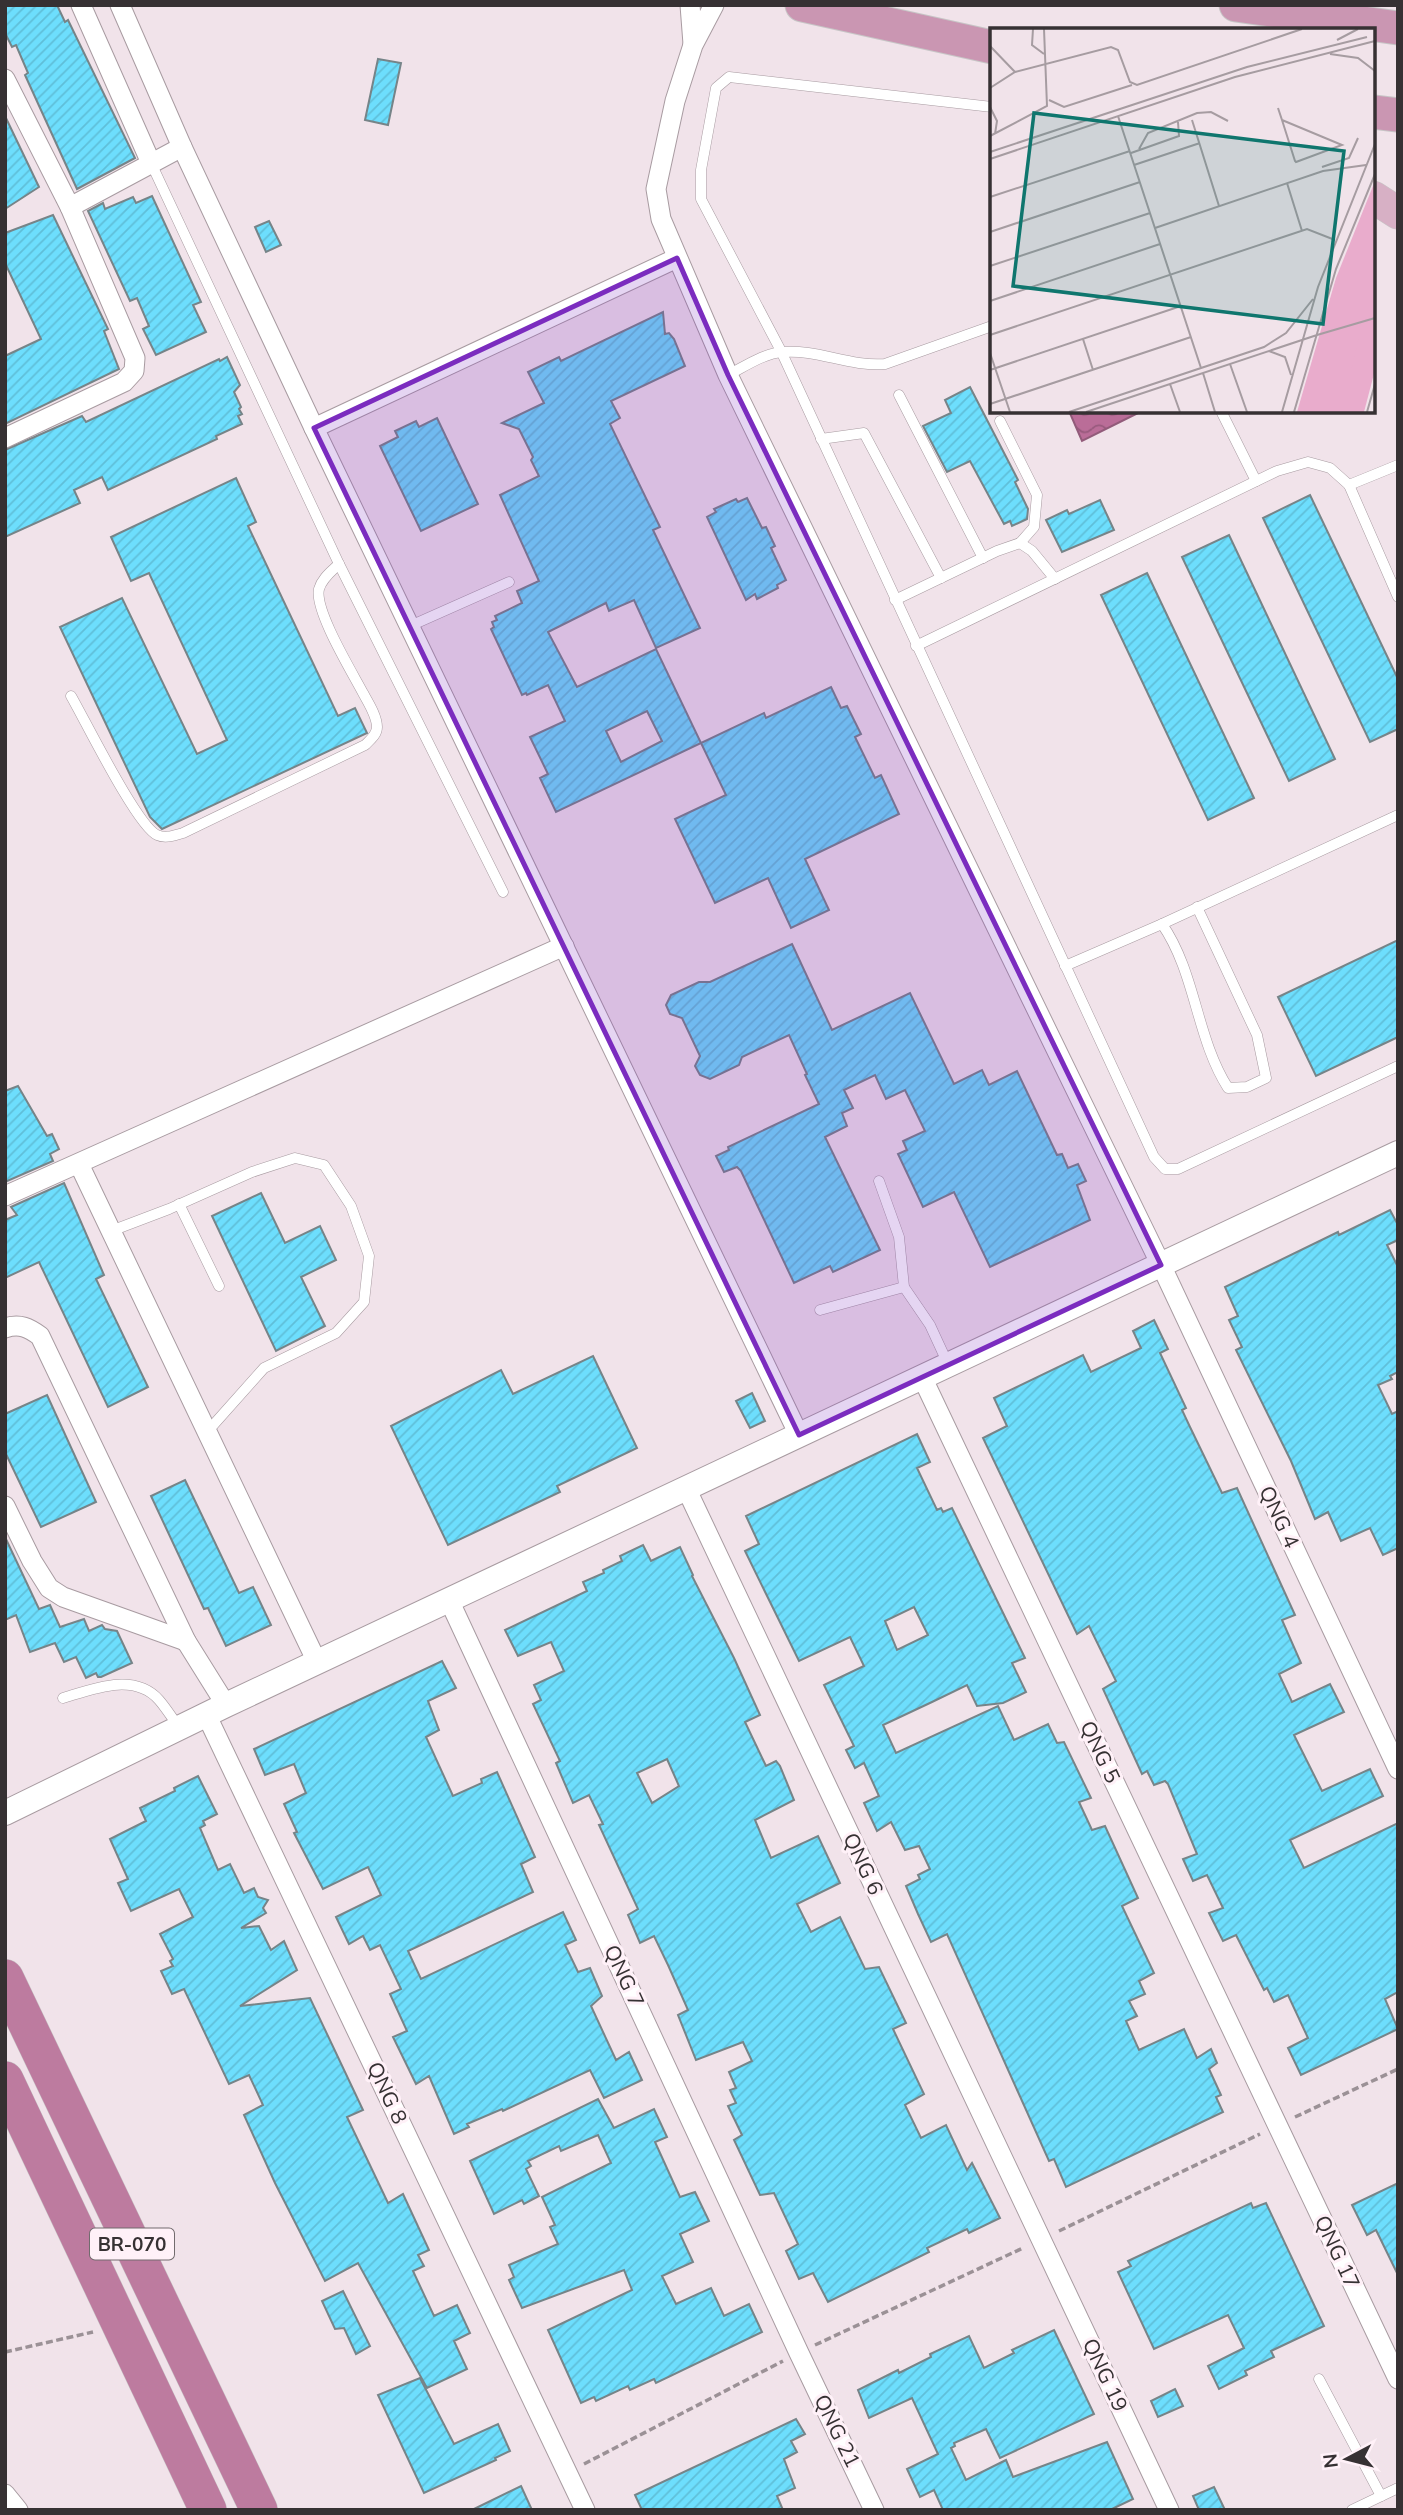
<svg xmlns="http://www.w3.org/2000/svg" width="1403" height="2515" font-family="Mulish,sans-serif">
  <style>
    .water { fill: url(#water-waves); stroke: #925b7a; stroke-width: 2 }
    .building { fill: url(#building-hatch); stroke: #768488; stroke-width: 2; fill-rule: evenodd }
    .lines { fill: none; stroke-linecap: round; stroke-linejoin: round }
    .service-casing { stroke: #a89ba1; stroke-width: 11 }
    .minor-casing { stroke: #a89ba1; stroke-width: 21 }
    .tertiary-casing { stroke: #a89ba1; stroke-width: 26 }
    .primary-casing { stroke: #c7c5c6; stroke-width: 33 }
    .trunk-casing { stroke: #c7c5c6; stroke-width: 35 }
    .motorway-casing { stroke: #c7c5c6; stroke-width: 38 }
    .path { stroke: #9b9196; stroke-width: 3.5; stroke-dasharray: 7 3.5; stroke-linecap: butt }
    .service { stroke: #fff; stroke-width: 10 }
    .minor { stroke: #fff; stroke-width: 19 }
    .tertiary { stroke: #fff; stroke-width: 24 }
    .primary { stroke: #d7b0c5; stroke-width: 32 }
    .trunk { stroke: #ca96b2; stroke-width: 33 }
    .motorway { stroke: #bd7b9f; stroke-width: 37 }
    .marked { fill: #7b2cbf; fill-opacity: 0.2; stroke: #7b2cbf; stroke-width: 5; stroke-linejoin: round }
    .labels { text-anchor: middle; stroke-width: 6; stroke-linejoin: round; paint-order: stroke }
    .shield { fill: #fff1f8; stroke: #726b6e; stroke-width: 2 }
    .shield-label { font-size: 19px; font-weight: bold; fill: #363133 }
    .street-label { font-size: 21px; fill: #363133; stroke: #fff1f8 }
    .inset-road { fill: none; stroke: #a69ca1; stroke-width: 2 }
    .view { fill: #0f766e; fill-opacity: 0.15; stroke: #0f766e; stroke-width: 3.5 }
    .inset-edge { fill: none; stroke: #363133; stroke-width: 3.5 }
  </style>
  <defs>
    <pattern id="water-waves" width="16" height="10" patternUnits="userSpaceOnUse" patternTransform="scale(1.75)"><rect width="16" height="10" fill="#ba6d98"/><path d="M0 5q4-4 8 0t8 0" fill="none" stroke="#985a7d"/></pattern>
    <pattern id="building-hatch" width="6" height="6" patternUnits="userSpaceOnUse" patternTransform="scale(1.75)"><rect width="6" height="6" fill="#6ddefd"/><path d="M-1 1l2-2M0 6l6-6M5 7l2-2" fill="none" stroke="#5fbfd9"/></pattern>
  </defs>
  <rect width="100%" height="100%" fill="#f1e3ea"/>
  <polygon class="water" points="1069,411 1142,411 1082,441"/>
  <g class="building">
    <polygon points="5,5 57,5 65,22 68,20 135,158 77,189 25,75 28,73 16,45 12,47 5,33"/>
    <polygon points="378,59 401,63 388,125 365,120"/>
    <polygon points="5,116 39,187 5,209"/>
    <polygon points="152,196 201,302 193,305 206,332 156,355 143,329 149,326 137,298 130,301 88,211 103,203 105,209 133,197 136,203"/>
    <polygon points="53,215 108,329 104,331 119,369 5,424 5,356 41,339 5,263 5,233"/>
    <polygon points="269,221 281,245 266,252 255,227"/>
    <path d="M663 312 665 334 669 333 674 339 685 366 611 401 620 418 610 424 660 527 653 530 700 628 656 648 634 600 609 611 606 603 548 632 577 687 656 649 701 743 556 812 540 778 548 774 530 737 565 721 548 685 527 695 526 693 522 695 491 629 494 627 492 622 497 620 495 616 522 603 517 591 539 581 500 495 539 476 531 460 533 457 519 429 502 423 544 403 528 372 559 357 561 361ZM647 711 662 741 621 762 606 731Z"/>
    <polygon points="227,357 240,385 234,392 241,407 239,409 242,414 238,416 242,424 216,436 217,439 108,490 102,477 74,490 80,503 5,537 5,450 82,416 86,422 219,359 220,361"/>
    <polygon points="970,387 1018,480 1015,482 1028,509 1027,519 1012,526 1010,521 1004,524 970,461 947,472 923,426 951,413 945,400"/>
    <polygon points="437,418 478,504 421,531 380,446 398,437 395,431 416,421 419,427"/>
    <polygon points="236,478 256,522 248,526 338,716 355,708 367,733 162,829 150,817 60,627 122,598 197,754 227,740 149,573 131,581 111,537"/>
    <polygon points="1310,495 1398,679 1398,729 1370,742 1263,518"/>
    <polygon points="747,498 762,528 766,527 775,546 771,548 786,580 777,585 778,588 757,599 755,594 746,600 707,517 716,512 714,509 736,499 738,502"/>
    <polygon points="1100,500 1114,530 1062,552 1046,520 1067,510 1069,514"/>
    <polygon points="1229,535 1335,759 1289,781 1182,557"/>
    <polygon points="1147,573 1254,798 1208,820 1101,595"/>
    <polygon points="831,687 841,708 847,706 861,734 855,737 875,778 881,775 899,814 805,859 829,910 791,928 768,878 715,903 675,819 726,795 701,743 764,713 766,718"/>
    <polygon points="1398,940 1398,1037 1316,1076 1278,997"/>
    <polygon points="792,944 832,1030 910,993 954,1084 982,1070 989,1085 1017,1071 1057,1155 1062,1154 1068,1168 1078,1164 1086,1181 1077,1185 1090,1220 990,1267 954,1192 923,1207 898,1154 907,1150 903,1141 925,1131 905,1090 886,1099 875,1075 844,1090 853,1108 842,1113 847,1126 825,1137 880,1250 833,1272 830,1266 794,1283 741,1171 737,1167 724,1172 716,1156 729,1150 728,1147 819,1104 805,1075 807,1074 789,1035 742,1057 739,1065 710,1079 700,1075 695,1066 700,1056 682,1018 670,1014 666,1005 671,995 699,982 710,982"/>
    <polygon points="18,1086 47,1136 52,1134 59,1149 50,1154 53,1161 5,1182 5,1091"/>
    <polygon points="64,1183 104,1275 96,1279 148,1387 108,1407 39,1262 5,1278 5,1220 17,1215 11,1207"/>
    <polygon points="261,1193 285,1243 320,1226 336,1260 301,1277 325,1326 276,1351 212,1216"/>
    <polygon points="1390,1210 1398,1225 1398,1240 1387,1245 1398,1267 1398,1372 1390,1376 1392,1379 1378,1385 1392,1414 1398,1411 1398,1548 1383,1555 1370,1528 1341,1541 1328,1512 1315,1519 1291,1461 1236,1350 1242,1347 1229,1320 1238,1316 1225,1287 1338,1232 1339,1235"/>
    <polygon points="1154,1320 1168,1349 1160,1353 1186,1408 1182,1410 1190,1427 1222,1493 1237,1488 1295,1615 1282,1620 1301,1663 1279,1674 1292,1702 1330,1684 1344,1712 1294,1735 1322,1791 1370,1769 1383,1796 1290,1840 1304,1868 1398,1823 1398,1992 1385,1999 1398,2029 1301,2075 1288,2048 1308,2038 1288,1995 1274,2002 1267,1988 1264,1990 1236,1935 1223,1941 1209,1913 1223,1908 1207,1875 1193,1881 1183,1859 1197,1854 1168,1784 1165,1781 1154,1785 1147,1771 1142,1774 1103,1689 1116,1681 1089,1626 1077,1634 983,1438 1007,1426 994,1398 1083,1355 1091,1372 1141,1348 1133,1331"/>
    <polygon points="593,1356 637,1448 557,1486 560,1492 448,1545 391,1426 501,1370 513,1394"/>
    <polygon points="752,1393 765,1421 750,1428 736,1401"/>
    <polygon points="47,1395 96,1502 41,1527 5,1452 5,1414"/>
    <path d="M917 1434 930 1462 917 1468 937 1510 941 1508 943 1512 952 1508 1025 1658 1012 1663 1026 1692 1003 1703 977 1706 967 1685 932 1702 883 1725 896 1753 998 1706 1014 1740 1048 1724 1057 1743 1064 1742 1091 1798 1079 1802 1092 1830 1105 1826 1138 1898 1122 1906 1154 1973 1139 1981 1145 1994 1129 2001 1137 2016 1126 2021 1139 2050 1184 2029 1197 2058 1211 2049 1217 2063 1209 2069 1221 2095 1216 2097 1223 2112 1066 2187 1054 2159 1049 2161 947 1934 931 1942 918 1914 906 1886 920 1879 918 1875 930 1869 919 1846 905 1850 891 1822 877 1831 864 1803 879 1796 864 1763 855 1768 846 1750 854 1746 824 1685 864 1666 850 1637 799 1661 745 1551 759 1544 746 1516ZM914 1607 928 1635 897 1650 885 1621Z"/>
    <polygon points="185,1480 239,1593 253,1587 271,1625 226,1646 208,1608 204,1609 151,1496"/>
    <polygon points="5,1537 39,1609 50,1605 60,1627 84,1619 89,1631 102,1625 105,1629 117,1631 132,1663 101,1677 98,1677 96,1673 86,1678 76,1657 64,1662 55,1643 30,1652 16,1615 5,1620"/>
    <path d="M643 1545 651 1561 680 1547 693 1575 692 1576 734 1658 760 1715 745 1722 766 1766 776 1761 780 1766 794 1800 755 1820 771 1858 818 1836 840 1883 797 1904 811 1932 840 1917 865 1969 879 1967 906 2023 893 2029 924 2094 905 2105 921 2138 946 2125 967 2170 972 2163 1000 2218 969 2233 967 2229 927 2248 929 2252 828 2302 813 2273 799 2279 786 2251 798 2244 774 2193 760 2195 734 2140 742 2135 728 2106 736 2103 730 2090 736 2088 729 2072 752 2061 743 2042 696 2060 678 2015 688 2010 668 1965 654 1936 640 1943 628 1915 638 1909 599 1825 603 1824 589 1795 573 1803 556 1763 560 1761 533 1704 541 1700 534 1685 564 1671 551 1642 518 1656 505 1630 587 1591 583 1582 604 1573 603 1570 622 1561 620 1556ZM667 1759 679 1786 652 1803 637 1773Z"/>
    <polygon points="442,1661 456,1688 428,1701 439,1730 426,1737 453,1796 482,1783 481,1779 497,1772 535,1857 521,1864 533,1892 408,1951 421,1979 563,1912 576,1940 565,1945 578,1972 590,1968 602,1996 591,2006 616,2060 629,2052 642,2080 604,2098 590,2070 503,2111 502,2109 467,2124 469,2127 454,2134 429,2076 416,2084 393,2037 407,2031 390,1994 401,1989 380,1945 370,1950 363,1936 349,1944 336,1917 381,1895 368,1867 323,1889 294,1833 297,1832 284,1804 306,1793 294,1764 265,1775 254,1749"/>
    <polygon points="198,1776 217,1814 203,1821 205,1825 200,1828 218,1870 230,1864 244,1893 254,1888 258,1897 268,1900 263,1908 266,1913 241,1928 259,1926 271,1950 284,1941 297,1970 240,2006 310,1998 363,2110 347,2117 388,2203 403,2194 429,2250 418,2255 424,2266 413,2271 434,2316 457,2305 470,2333 454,2341 467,2369 427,2388 358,2263 325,2281 275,2183 244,2115 263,2105 249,2075 229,2084 184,1989 172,1994 161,1971 173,1966 170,1961 173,1959 160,1934 193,1917 179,1889 131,1911 118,1883 128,1879 110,1839 146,1821 140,1808 175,1791 174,1788"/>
    <polygon points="598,2099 614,2128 654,2109 667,2137 655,2142 680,2197 695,2192 709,2221 680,2234 693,2262 662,2276 676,2304 711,2288 724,2316 749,2304 762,2332 656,2383 654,2379 630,2390 628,2386 596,2401 594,2397 581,2403 548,2330 632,2290 624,2270 522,2308 509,2280 514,2277 509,2265 558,2244 550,2227 555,2225 542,2197 611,2163 598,2135 561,2151 559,2146 528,2161 531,2166 526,2169 539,2196 524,2204 522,2200 494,2214 470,2161"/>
    <polygon points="1398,2183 1398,2275 1376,2230 1367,2235 1352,2205"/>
    <polygon points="1251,2203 1253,2208 1266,2203 1324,2326 1271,2351 1274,2357 1245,2371 1247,2375 1219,2389 1208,2366 1244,2348 1228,2315 1154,2349 1118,2272 1131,2266 1128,2261"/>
    <polygon points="343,2291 370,2346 356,2354 344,2328 335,2329 322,2301"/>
    <polygon points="1054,2330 1094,2414 1000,2458 986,2429 954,2443 955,2446 951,2448 966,2480 1006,2460 1013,2477 1107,2442 1133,2499 1110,2510 943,2510 934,2490 920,2497 907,2469 938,2454 912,2398 869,2418 858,2390 898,2370 899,2373 931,2357 930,2354 969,2336 984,2368 1014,2353 1012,2350"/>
    <polygon points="420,2378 454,2444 498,2424 510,2451 495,2458 496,2460 424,2493 378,2395"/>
    <polygon points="1175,2389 1183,2406 1158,2417 1151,2401"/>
    <polygon points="796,2419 805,2434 791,2441 797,2452 784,2459 795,2488 777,2496 783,2510 642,2510 635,2495"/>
    <polygon points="521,2486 532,2510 472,2510"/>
    <polygon points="1214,2487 1225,2510 1199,2510 1193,2496"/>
  </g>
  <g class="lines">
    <g class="service-casing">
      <g id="service">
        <polyline points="992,107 729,77 716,88 701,170 701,199 781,351 1154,1157 1165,1169 1178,1169 1398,1066"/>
        <polyline points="151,163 339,564 503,892"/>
        <path d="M728 375C744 367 764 353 783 352 817 349 850 367 885 364L992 326"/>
        <polyline points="899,395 983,558"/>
        <polyline points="1221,411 1256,481"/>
        <polyline points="1000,421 1037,495 1034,527 1020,543"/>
        <polyline points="821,439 864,433 941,578"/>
        <polyline points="1349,485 1398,465"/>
        <polyline points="895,600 997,551 1020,543 1032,551 1055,579"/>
        <polyline points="410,626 509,582"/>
        <polyline points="916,646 1277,471 1308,462 1330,468 1349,485 1398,597"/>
        <path d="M71 696C85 720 137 826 157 835 166 839 175 835 183 833L365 745C370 740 377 735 377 727 377 716 368 702 363 693 352 672 314 610 319 589 322 578 332 571 339 564"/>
        <polyline points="1162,924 1398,815"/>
        <path d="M1065 966 1162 924C1196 973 1196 1038 1228 1088L1247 1087 1266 1078 1257 1035 1197 907"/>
        <polyline points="879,1181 899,1237 904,1287 930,1325 948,1364"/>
        <polyline points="179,1204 219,1286"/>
        <polyline points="111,1231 169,1209 252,1172 295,1158 324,1165 351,1206 369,1256 364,1302 336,1333 264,1368 207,1432"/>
        <polyline points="820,1310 904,1287"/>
        <path d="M63 1698C93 1689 134 1672 159 1700 166 1708 172 1718 179 1727"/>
        <polyline points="1319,2379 1381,2496"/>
        <polyline points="1352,2510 1398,2488"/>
      </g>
    </g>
    <g class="minor-casing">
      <g id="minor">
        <polyline points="81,5 151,163"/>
        <polyline points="120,5 182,147 314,428 799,1435"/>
        <polyline points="690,5 693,44"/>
        <polyline points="714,5 693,45 675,101 656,189 661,219 728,375 1161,1265 1398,1769"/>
        <polyline points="5,79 70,207 135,358 134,371 124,382 5,438"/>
        <polyline points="70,207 182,147"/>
        <polyline points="314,428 677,258"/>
        <polyline points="79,1164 317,1662"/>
        <polyline points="5,1196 564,946"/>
        <path d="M5 1328C20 1323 29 1328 40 1336L186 1641 226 1705"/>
        <polyline points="922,1377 1398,2379"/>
        <polyline points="686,1488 1169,2510"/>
        <polyline points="5,1506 32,1561 49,1588 63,1597 186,1641"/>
        <polyline points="449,1600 799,2353 874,2510"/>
        <polyline points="206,1714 585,2510"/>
        <polyline points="5,2494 18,2510"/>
      </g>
    </g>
    <g class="tertiary-casing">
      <polyline id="tertiary" points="5,1813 226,1705 1398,1153"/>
    </g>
    <g class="primary-casing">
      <polyline id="primary" points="1373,197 1398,213"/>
    </g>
    <g class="trunk-casing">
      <g id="trunk">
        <polyline points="802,5 992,47"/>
        <polyline points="1236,5 1398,28"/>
        <polyline points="1373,112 1398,115"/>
      </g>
    </g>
    <g class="motorway-casing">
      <g id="motorway">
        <polyline points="5,1978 259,2510"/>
        <polyline points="5,2080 208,2510"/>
      </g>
    </g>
    <g class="path">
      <polyline points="1295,2117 1398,2069"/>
      <polyline points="1059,2231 1260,2134"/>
      <polyline points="815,2345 1023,2248"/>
      <polyline points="5,2352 93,2332"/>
      <polyline points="584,2464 783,2361"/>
    </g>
    <use href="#service" class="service"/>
    <use href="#minor" class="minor"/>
    <use href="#tertiary" class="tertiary"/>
    <use href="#primary" class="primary"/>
    <use href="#trunk" class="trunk"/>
    <use href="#motorway" class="motorway"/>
  </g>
  <path class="marked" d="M677 258 728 375 1161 1265 799 1435 314 428Z"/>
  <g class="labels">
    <rect class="shield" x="90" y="2228.5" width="84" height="31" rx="5"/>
    <g class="shield-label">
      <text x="132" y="2251">BR-070</text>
    </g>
    <g class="street-label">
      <text transform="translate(1279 1517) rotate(65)" y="7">QNG 4</text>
      <text transform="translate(1100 1752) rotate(65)" y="7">QNG 5</text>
      <text transform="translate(863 1864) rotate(65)" y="7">QNG 6</text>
      <text transform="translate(624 1976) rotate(65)" y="7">QNG 7</text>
      <text transform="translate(387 2093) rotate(65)" y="7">QNG 8</text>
      <text transform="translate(1337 2252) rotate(65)" y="7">QNG 17</text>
      <text transform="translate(1105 2375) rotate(65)" y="7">QNG 19</text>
      <text transform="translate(837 2431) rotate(64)" y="7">QNG 21</text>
    </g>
  </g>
  <g transform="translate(990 28)">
    <rect width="385" height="385" fill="#f1e3ea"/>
    <path d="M385 153V342L374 384H307L346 250Z" fill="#e9accc"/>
    <path d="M369 309 385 313 381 348 361 343Z" fill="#e9accc"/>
    <path class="inset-road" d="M43 1 42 17 54 26M347 12 368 1M0 18 25 44M340 26 368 30 385 43M0 60 25 44 121 19 128 22 140 54 147 57 312 1M59 72 74 79 142 57M0 79 7 93 5 106M288 80 292 92 305 133 306 134 352 117 292 92M128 88 211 340M202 92 229 178M0 108 57 78 54 1M149 121 158 105 207 85 221 84 238 93M0 124 257 39 377 9M141 125 189 108 188 94M0 131 245 49 385 13M144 137 210 115M332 139 359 130 368 110M297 155 312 203M0 169 140 123M165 200 333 143 376 137M0 204 150 154M0 238 160 185M0 273 170 216M0 307 317 201 345 212M327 307 385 290M93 311 103 342M279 323 295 329 301 347M0 325 20 384M240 336 257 384M0 342 191 278M213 345 225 384M180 356 190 384M0 376 201 309M79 384 274 319 296 305 323 271M96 384 327 307M292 384 328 259 385 116M304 384 346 241 385 146M377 384 385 356"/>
    <path class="view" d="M44 85 354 123 333 296 23 258Z"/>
    <rect width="385" height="385" class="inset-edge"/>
  </g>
  <rect width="1403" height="2515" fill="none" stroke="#363133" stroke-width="14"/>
  <g transform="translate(1347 2459) rotate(263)" stroke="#fff1f8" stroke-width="5" paint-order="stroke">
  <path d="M0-5L12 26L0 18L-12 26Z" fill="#363133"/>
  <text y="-10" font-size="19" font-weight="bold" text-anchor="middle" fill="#363133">N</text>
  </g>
</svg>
